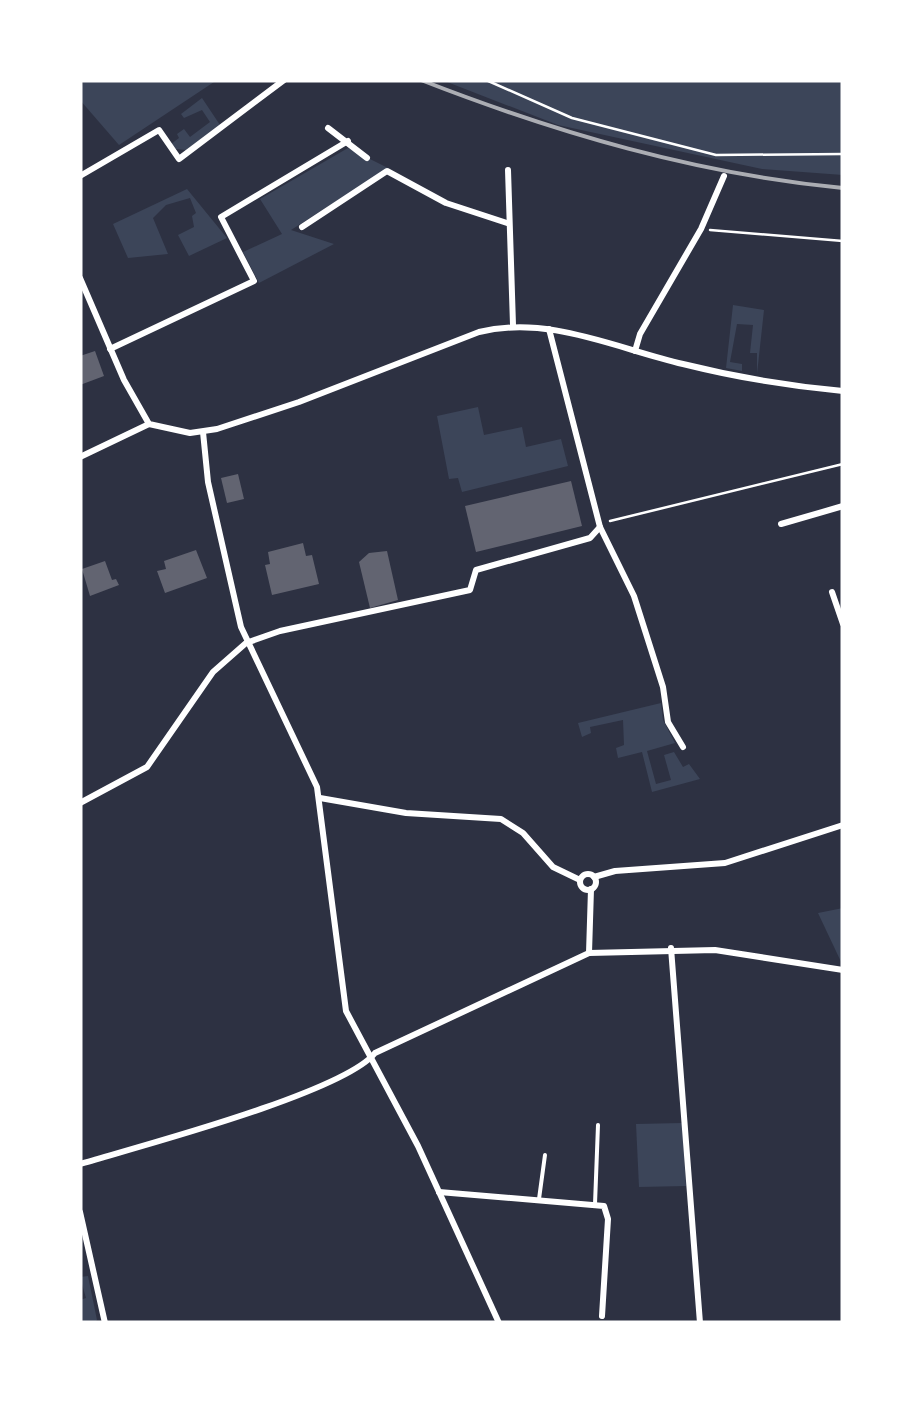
<svg xmlns="http://www.w3.org/2000/svg" width="923" height="1403" font-family="'PT Sans',sans-serif">
  <style>
    .green { fill: #3c4559 }
    .building { fill: #626471 }
    .lines { fill: none; stroke-linecap: round; stroke-linejoin: round }
    .path { stroke: #fff; stroke-width: 2.5 }
    .service { stroke: #fff; stroke-width: 4 }
    .minor { stroke: #fff; stroke-width: 6 }
    .rail { stroke: #abadb3; stroke-width: 4 }
  </style>
  <rect width="100%" height="100%" fill="#2d3142"/>
  <g class="green">
    <polygon points="83,80 217,80 119,145 80,100"/>
    <polygon points="442,80 843,80 843,175 762,169 558,125"/>
    <polygon points="202,98 220,125 186,150 176,149 171,144 179,138 177,134 184,129 190,137 210,122 202,110 184,118 181,114"/>
    <polygon points="348,148 388,168 291,230 334,244 259,283 243,252 282,234 260,199"/>
    <polygon points="187,189 227,238 189,256 178,235 194,227 192,216 196,213 190,198 166,205 153,218 168,254 128,258 113,224"/>
    <polygon points="733,305 764,310 757,374 757,353 750,353 753,325 737,324 730,362 742,364 742,371 726,368"/>
    <polygon points="478,407 484,435 522,427 526,447 561,439 568,466 462,492 458,478 449,479 437,416"/>
    <polygon points="661,703 663,720 675,743 647,751 656,784 671,780 664,755 674,752 683,767 689,764 700,779 652,792 642,752 618,758 616,748 624,745 623,720 590,727 591,733 582,737 578,723"/>
    <polygon points="843,908 843,966 818,913"/>
    <polygon points="682,1123 686,1186 639,1187 636,1124"/>
    <polygon points="88,1276 97,1320 95,1322 80,1321 80,1300 86,1298 80,1277"/>
  </g>
  <g class="building">
    <polygon points="95,351 104,376 80,385 80,356"/>
    <polygon points="238,474 244,499 227,503 221,478"/>
    <polygon points="571,481 582,526 476,552 465,506"/>
    <polygon points="303,543 306,556 312,555 319,584 272,595 265,565 270,564 268,552"/>
    <polygon points="196,550 207,578 165,593 157,571 166,569 164,561"/>
    <polygon points="387,551 398,600 370,608 359,562 369,553"/>
    <polygon points="105,561 112,580 116,579 119,585 90,596 82,569"/>
  </g>
  <g class="lines">
    <g class="path">
      <polyline points="486,80 572,118 716,155 843,154"/>
      <polyline points="710,230 843,241"/>
      <polyline points="610,521 843,464"/>
    </g>
    <g class="service">
      <polyline points="539,1199 545,1155"/>
      <polyline points="595,1204 598,1125"/>
    </g>
    <g class="minor">
      <polyline points="328,128 367,158"/>
      <polyline points="508,170 513,325"/>
      <polyline points="80,176 159,130 179,159 284,80"/>
      <polyline points="302,227 387,171 446,203 507,223"/>
      <path d="M80 278 124 380 149 424 190 433 217 429 299 402 479 332C549 315 615 348 683 364 735 377 789 386 843 391"/>
      <polyline points="549,329 600,527 634,596 663,687 668,722 683,747"/>
      <polyline points="110,349 254,281 221,217 348,141"/>
      <polyline points="635,351 640,334 701,229 724,176"/>
      <polyline points="203,432 208,482 241,627 317,787 346,1011 418,1146 499,1323"/>
      <polyline points="80,457 149,424"/>
      <polyline points="781,524 843,506"/>
      <polyline points="832,592 843,624"/>
      <polyline points="320,798 406,813 501,819 523,833 553,867 580,880"/>
      <polyline points="80,803 147,767 213,672 246,643 280,631 470,590 476,570 590,538 600,527"/>
      <circle cx="588" cy="882" r="8"/>
      <polyline points="594,877 615,871 725,863 843,825"/>
      <polyline points="671,948 700,1323"/>
      <polyline points="589,953 715,950 843,970"/>
      <polyline points="589,953 591,889"/>
      <path d="M80 1164C137 1147 343 1093 375 1053L589 953"/>
      <polyline points="439,1192 604,1206 608,1219 602,1316"/>
      <polyline points="80,1212 105,1323"/>
    </g>
    <path class="rail" d="M421 80C557 133 697 174 843 188"/>
  </g>
  <rect width="923" height="1403" fill="none" stroke="#ffffff" stroke-width="165"/>
</svg>
